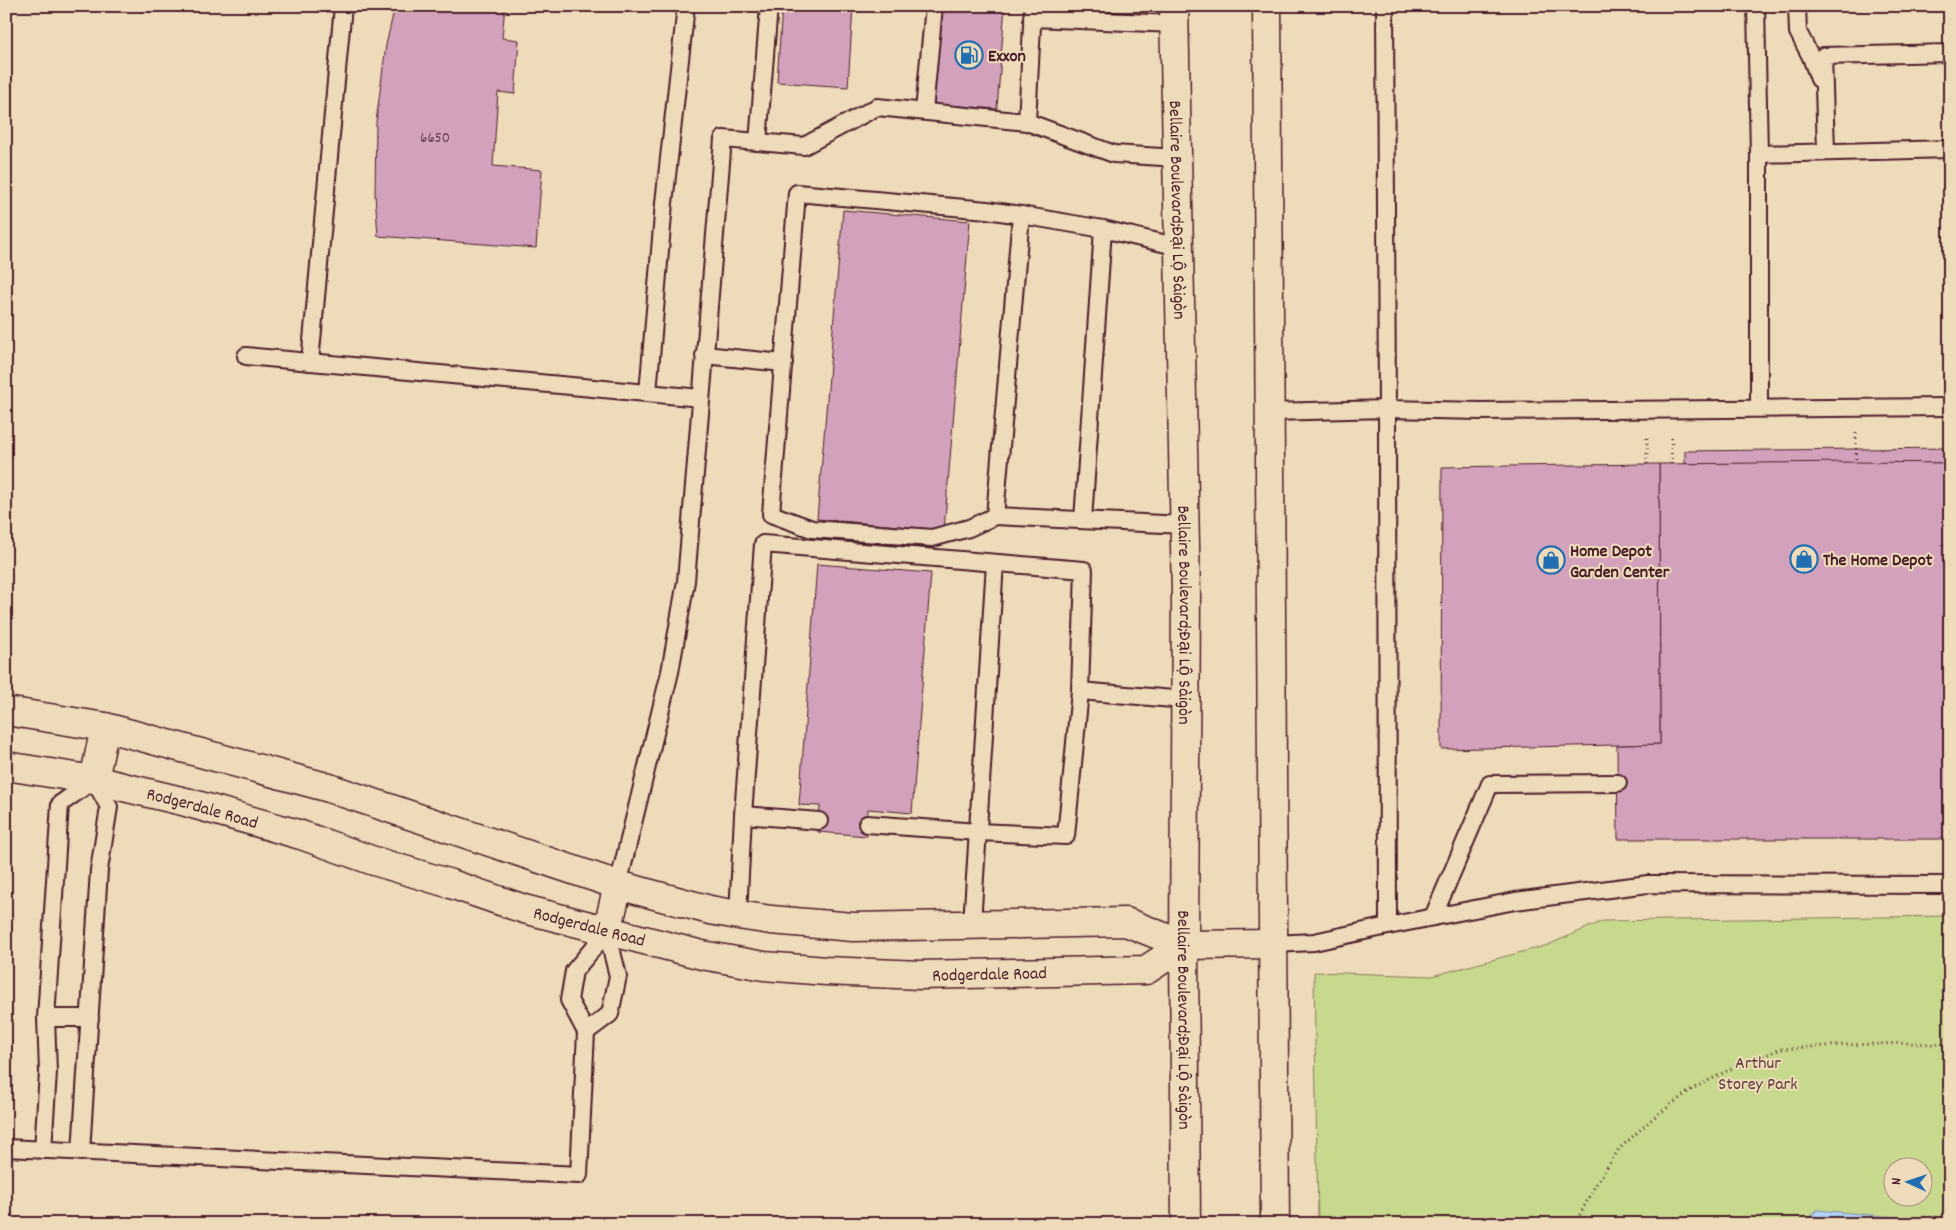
<svg xmlns="http://www.w3.org/2000/svg" width="1956" height="1230" font-family="Dekko,sans-serif">
  <style>
    .green { fill: #c7d98d; stroke: #887c5c; fill-rule: evenodd }
    .water { fill: #b0d4f9; stroke: #878ca7 }
    .building { fill: #d4a1bd; stroke: #4a1f2b }
    .lines { fill: none; stroke-linecap: round; stroke-linejoin: round }
    .service-casing { stroke: #4a1f2b; stroke-width: 20 }
    .tertiary-casing { stroke: #4a1f2b; stroke-width: 31 }
    .primary-casing { stroke: #4a1f2b; stroke-width: 31 }
    .path { stroke: #4a1f2b; stroke-width: 3; stroke-dasharray: 1 4; stroke-linecap: butt }
    .service { stroke: #eedbb9; stroke-width: 16 }
    .tertiary { stroke: #eedbb9; stroke-width: 28 }
    .primary { stroke: #eedbb9; stroke-width: 28 }
    .labels { text-anchor: middle; stroke-width: 4; stroke-linejoin: round; paint-order: stroke }
    .number-label { font-size: 15px; fill: #6c4050 }
    .poi-label { font-size: 18px; font-weight: bold; fill: #4a1f2b; stroke: #eedbb9; text-anchor: start }
    .street-label { font-size: 18px; fill: #4a1f2b; stroke: #eedbb9 }
    .park-label { font-size: 18px; fill: #5d3b3a; stroke: #eedbb9 }
  </style>
  <rect width="100%" height="100%" fill="#eedbb9"/>
  <filter id="ink" filterUnits="userSpaceOnUse"><feTurbulence type="fractalNoise" baseFrequency=".02" numOctaves="2"/><feDisplacementMap in="SourceGraphic" scale="10" xChannelSelector="R" yChannelSelector="G"/><feConvolveMatrix kernelMatrix="1 2 1 2 8 2 1 2 1" color-interpolation-filters="sRGB"/></filter>
  <g filter="url(#ink)">
    <path class="green" d="M1950 916V1224H1318L1314 972 1432 976 1548 945 1603 921ZM1894 1168H1924V1198H1894Z"/>
    <polygon class="water" points="1817,1210 1950,1222 1950,1224 1802,1224"/>
    <g class="building">
      <polygon points="395,6 505,6 502,38 519,40 515,94 498,92 493,166 542,170 536,248 378,236 375,194 376,122 386,45"/>
      <polygon points="782,6 853,6 848,87 777,82"/>
      <polygon points="941,6 1005,6 997,109 934,104"/>
      <polygon points="843,210 970,221 944,530 817,519"/>
      <polygon points="1950,448 1950,463 1685,464 1685,451"/>
      <polygon points="1856,462 1950,463 1950,839 1618,839 1617,745 1660,744 1659,464"/>
      <polygon points="1647,464 1659,464 1660,744 1441,749 1442,467"/>
      <polygon points="817,564 931,573 912,813 868,809 867,836 818,832 820,806 799,805"/>
    </g>
    <g class="lines">
      <g class="service-casing">
        <g id="service">
          <polyline points="1385,6 1387,409 1481,411 1950,407"/>
          <polyline points="1756,6 1759,154 1759,408"/>
          <polyline points="1797,6 1798,32 1811,57 1819,79"/>
          <polyline points="1032,18 1175,24"/>
          <polyline points="924,111 934,6"/>
          <polyline points="1027,122 1033,6"/>
          <polyline points="758,142 804,146 877,107 1027,122 1114,154 1177,158"/>
          <polyline points="1826,151 1823,56 1950,53"/>
          <polyline points="1759,154 1950,149"/>
          <polyline points="1179,247 1103,229 1021,215 995,516 1185,525"/>
          <polyline points="704,355 784,363"/>
          <polyline points="246,356 701,398"/>
          <polyline points="310,362 343,6"/>
          <polyline points="648,393 664,203 686,6"/>
          <polyline points="1270,412 1387,409 1388,926 1314,942 1273,944"/>
          <polyline points="995,516 969,528 932,538 812,529 771,514 797,193 987,210 1021,215"/>
          <polyline points="1083,520 1103,229"/>
          <polyline points="743,815 819,821"/>
          <polyline points="867,824 978,832 1066,836 1080,691"/>
          <polyline points="618,885 670,672 686,581 723,139 758,142 769,6"/>
          <polyline points="738,915 743,815 763,544 1084,570 1080,691 1185,700"/>
          <polyline points="1433,917 1490,784 1618,783"/>
          <polyline points="972,924 995,563"/>
          <polyline points="1388,926 1515,901 1648,884 1950,885"/>
          <polyline points="46,1018 90,1018"/>
          <polyline points="586,1032 610,1014 618,976 607,932"/>
          <polyline points="6,1148 579,1175 586,1032 569,1000 574,971 607,932"/>
          <polyline points="43,1150 48,1072 46,1018 60,804 94,780 109,807 99,870 81,1152"/>
        </g>
      </g>
      <g class="tertiary-casing">
        <g id="tertiary">
          <polyline points="6,711 105,727 326,787 618,885 710,910 738,915 771,920 853,927 1126,922 1184,945 1273,944"/>
          <path id="s1" d="M6 766 94 780 186 802 301 835 374 861 451 884 524 909 702 955 764 966 826 971 920 975 1146 970 1184 945"/>
          <polyline points="94,780 105,727"/>
          <polyline points="607,932 618,885"/>
        </g>
      </g>
      <g class="primary-casing">
        <g id="primary">
          <path id="s2" d="M1174 6 1186 595 1184 945 1186 1224"/>
          <polyline points="1267,6 1275,1224"/>
        </g>
      </g>
      <g class="path">
        <polyline points="1856,433 1856,462"/>
        <polyline points="1647,464 1647,435"/>
        <polyline points="1671,464 1672,435"/>
        <polyline points="1575,1224 1595,1186 1619,1149 1652,1119 1692,1089 1735,1067 1781,1049 1841,1045 1910,1043 1950,1045"/>
      </g>
      <use href="#service" class="service"/>
      <use href="#tertiary" class="tertiary"/>
      <use href="#primary" class="primary"/>
    </g>
  </g>
  <defs>
    <g id="fuel-ring" transform="scale(1.4375)"><circle r="9.5" fill="#eedbb9" stroke="#1f6fb2" stroke-width="1.5"/><path d="M-5.5-6h7V0h2V4h1.3V-2.5L3-4.5l.8-.8L6-3V5H2.5V1h-1V6h-7ZM-4.2-4.7v3.2H.2V-4.7Z" fill="#1f6fb2"/></g>
    <g id="shop-ring" transform="scale(1.4375)"><circle r="9.5" fill="#eedbb9" stroke="#1f6fb2" stroke-width="1.5"/><path d="M-5-2.5h2.3a2.7 3.5 0 0 1 5.4 0H5L5.5 6h-11ZM-1.5-2.5h3a1.5 2.3 0 0 0-3 0Z" fill="#1f6fb2"/></g>
  </defs>
  <g fill-rule="evenodd">
    <use href="#fuel-ring" x="969" y="55"/>
    <use href="#shop-ring" x="1804" y="559"/>
    <use href="#shop-ring" x="1551" y="560"/>
  </g>
  <g class="labels">
    <g class="number-label">
      <text x="435" y="142">6650</text>
    </g>
    <g class="poi-label">
      <text x="988" y="61">Exxon</text>
      <text x="1570" y="556">Home Depot<tspan x="1570" dy="21">Garden Center</tspan></text>
      <text x="1823" y="565">The Home Depot</text>
    </g>
    <g class="street-label">
      <text dy="6" stroke="none"><textPath href="#s2" startOffset="204">Bellaire Boulevard;Đại Lộ Sàigòn</textPath></text>
      <text dy="6" stroke="none"><textPath href="#s2" startOffset="609">Bellaire Boulevard;Đại Lộ Sàigòn</textPath></text>
      <text dy="6" stroke="none"><textPath href="#s1" startOffset="201">Rodgerdale Road</textPath></text>
      <text dy="6" stroke="none"><textPath href="#s1" startOffset="606">Rodgerdale Road</textPath></text>
      <text dy="6" stroke="none"><textPath href="#s1" startOffset="1011">Rodgerdale Road</textPath></text>
      <text dy="6" stroke="none"><textPath href="#s2" startOffset="1014">Bellaire Boulevard;Đại Lộ Sàigòn</textPath></text>
    </g>
    <g class="park-label">
      <text x="1758" y="1068">Arthur<tspan x="1758" dy="21">Storey Park</tspan></text>
    </g>
  </g>
  <rect width="1956" height="1230" fill="none" stroke="#eedbb9" stroke-width="25"/>
  <rect x="12" y="12" width="1931" height="1205" fill="none" stroke="#4a1f2b" stroke-width="2" filter="url(#ink)"/>
  <g transform="translate(1908 1182) rotate(273)"><circle r="24" fill="#eedbb9" stroke="#ac9080"/>
  <path d="M0-4L9 19L0 12L-9 19Z" fill="#1f6fb2"/>
  <text y="-8" font-size="14" font-weight="bold" text-anchor="middle" fill="#4a1f2b">N</text>
  </g>
</svg>
